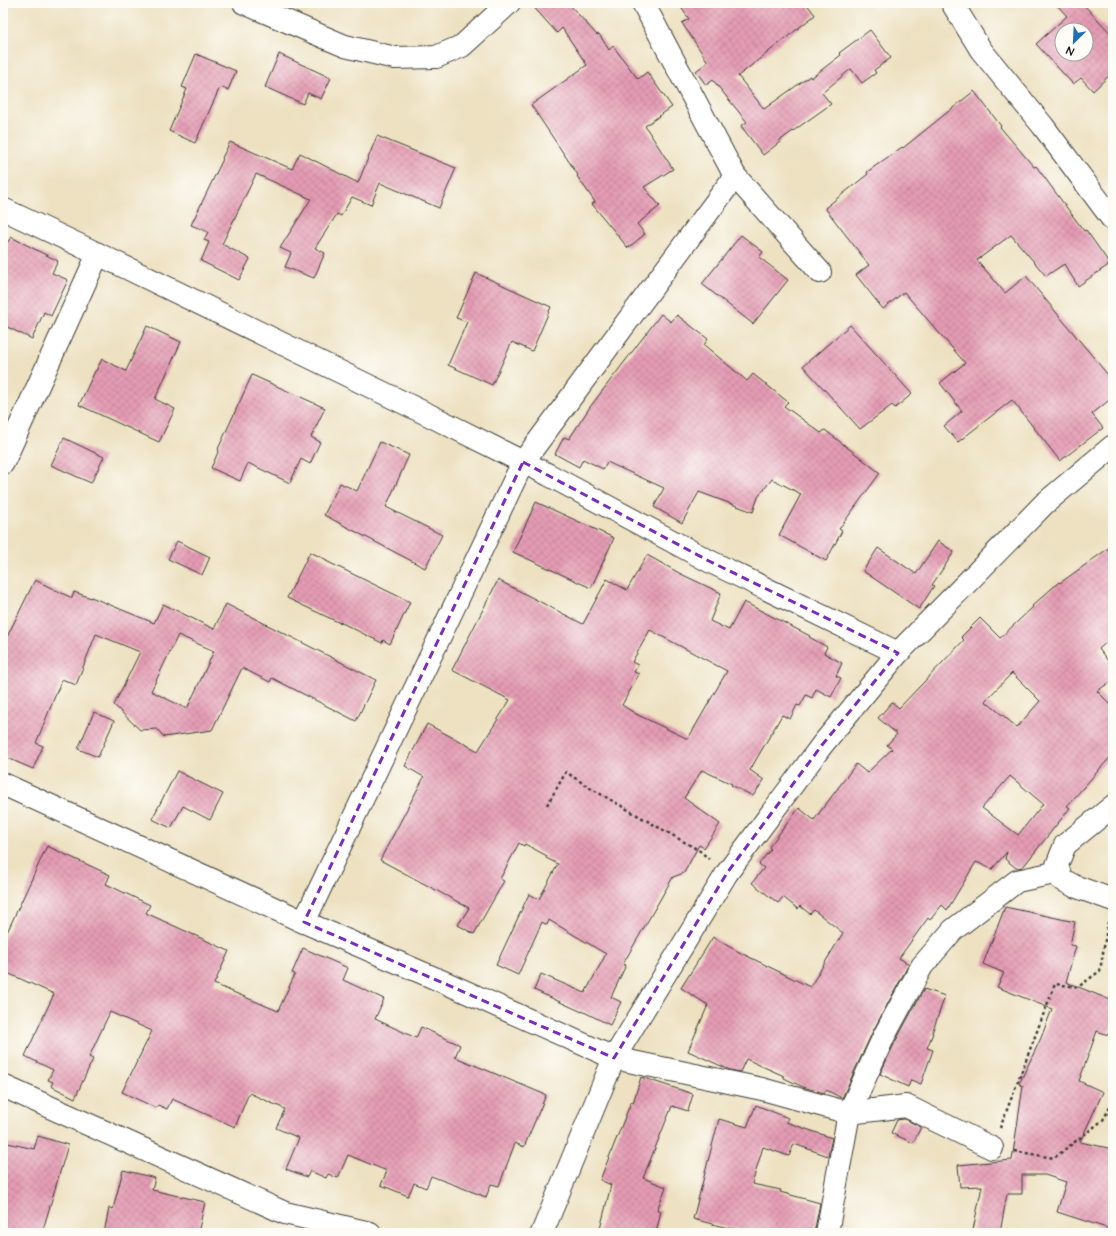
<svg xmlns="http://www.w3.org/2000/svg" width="1116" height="1236" font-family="'Architects Daughter',sans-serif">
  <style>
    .building { fill: url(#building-cross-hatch); fill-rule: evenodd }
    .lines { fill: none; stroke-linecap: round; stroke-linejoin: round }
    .minor-casing { stroke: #3b3a35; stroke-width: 24 }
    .path { stroke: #3b3a35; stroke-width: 2.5; stroke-dasharray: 3 3; stroke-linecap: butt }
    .minor { stroke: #fff; stroke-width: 22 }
    .marked { fill: none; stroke: #7b2cbf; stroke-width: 3; stroke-dasharray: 8 5; stroke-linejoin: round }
  </style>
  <defs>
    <pattern id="building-cross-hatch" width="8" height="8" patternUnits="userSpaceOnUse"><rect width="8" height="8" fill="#e49bb4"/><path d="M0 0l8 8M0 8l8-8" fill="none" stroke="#c3859a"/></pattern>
  </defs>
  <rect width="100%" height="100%" fill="#fdfcf7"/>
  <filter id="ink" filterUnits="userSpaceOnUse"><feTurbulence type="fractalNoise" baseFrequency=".025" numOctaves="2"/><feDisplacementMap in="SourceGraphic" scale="8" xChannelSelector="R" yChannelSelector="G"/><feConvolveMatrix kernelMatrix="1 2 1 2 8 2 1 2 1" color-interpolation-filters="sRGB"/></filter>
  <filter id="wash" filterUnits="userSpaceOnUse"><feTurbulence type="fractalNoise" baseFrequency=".012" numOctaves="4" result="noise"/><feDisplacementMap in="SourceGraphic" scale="16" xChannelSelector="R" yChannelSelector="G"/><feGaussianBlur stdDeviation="0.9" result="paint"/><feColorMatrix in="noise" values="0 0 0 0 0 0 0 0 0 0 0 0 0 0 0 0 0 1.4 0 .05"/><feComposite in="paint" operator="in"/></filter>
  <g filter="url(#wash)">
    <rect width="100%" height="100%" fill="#ede1c1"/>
    <g id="blocks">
      <g class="building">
        <polygon points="530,3 568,3 597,35 599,34 609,50 613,46 638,79 647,72 672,107 645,126 673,169 644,187 660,206 637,224 645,234 628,248 592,204 595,202 577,176 578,175 531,105 587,65 562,28 557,33"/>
        <polygon points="678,3 806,3 815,15 738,76 764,109 810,76 811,78 841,55 839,53 870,30 891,58 874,70 876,73 862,83 851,69 822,93 831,104 779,141 780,142 763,155 741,126 747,122 713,80 706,85 696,71 708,62 682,23 689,19"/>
        <path d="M1055 3H1082L1113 36V72L1093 91 1081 78 1073 84 1036 44 1067 16ZM1062 30H1086V54H1062Z"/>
        <polygon points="196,54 236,71 228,90 220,87 195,143 169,131 187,89 182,87"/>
        <polygon points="279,54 331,78 321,99 308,93 303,104 265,87"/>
        <polygon points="974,91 1001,126 1000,127 1034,167 1036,166 1084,231 1086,230 1110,264 1078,286 1064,264 1046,276 1011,235 977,260 1005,293 1026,276 1113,381 1113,397 1092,414 1103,428 1060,461 1012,400 958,442 944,426 962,411 940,383 965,363 904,292 883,309 856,275 869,265 825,208 868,174 867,172 902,147 903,148"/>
        <polygon points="377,136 456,168 439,208 380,183 371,205 352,197 341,216 337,214 315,248 325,253 314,278 285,267 291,253 280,248 311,199 256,174 222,244 250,259 239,280 201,261 209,242 204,240 208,232 191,225 223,159 222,158 230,142 292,169 300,153 358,183"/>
        <polygon points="741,235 763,252 759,257 788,280 753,324 702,284"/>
        <polygon points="11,237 58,261 52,273 68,280 51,316 44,312 32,339 3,325 3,240 8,242"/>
        <polygon points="476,273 551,307 532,351 512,342 492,385 448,365 467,322 456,318"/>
        <polygon points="661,314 671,322 677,315 708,339 704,345 747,381 753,374 788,402 784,406 821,433 825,430 880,473 839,529 842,531 826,561 779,535 801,494 772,479 758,497 753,512 699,492 682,523 654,507 664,488 607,462 603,469 583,459 579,467 555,454 564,437 569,439 590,407"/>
        <polygon points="850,325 912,394 895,408 892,405 860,429 803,366"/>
        <polygon points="147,326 181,342 155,399 175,409 159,442 79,405 95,371 96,371 102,359 126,371"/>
        <polygon points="252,375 325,408 311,437 320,442 310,464 301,459 290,483 248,463 240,481 211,468 219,450 218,449"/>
        <polygon points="64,438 104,457 91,483 51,465"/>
        <polygon points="380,442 409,455 386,507 442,535 425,568 324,515 340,483 357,491"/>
        <polygon points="536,502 614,538 591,588 513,552"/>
        <polygon points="177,541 210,557 202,575 168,559"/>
        <polygon points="938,541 954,552 932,585 934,586 919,609 863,571 878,548 916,574"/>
        <path d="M1113 545V636L1099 649 1113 668V680L1097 691 1113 707V754L1067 806 1070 808 1023 867 1016 868 1005 859 1007 852 992 869 976 862 947 910 942 905 930 920 928 918 899 958 909 964 873 1031 842 1098 826 1090 824 1093 803 1087 784 1078V1076L746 1059 740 1072 730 1070 688 1051 708 1005 681 988 713 937 735 950 810 987 843 933 814 910 810 914 800 906 798 909 783 897 778 903 752 883 764 868 759 864 771 849 769 847 799 808 814 820 856 764 867 773 892 749 887 745 897 734 878 718 892 702 899 708 964 640 961 637 980 618 1000 638 1033 607 1032 606 1059 582 1060 583ZM1012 673 1040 701 1017 727 985 701ZM1010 776 1043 804 1018 835 982 808Z"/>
        <polygon points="310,552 327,560 326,561 410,602 390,644 383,640 382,643 340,622 340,623 287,598"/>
        <path d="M647 555 681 574 721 593 710 621 729 630 744 602 810 636 809 637 827 647 824 653 842 663 836 676 841 678 831 697 816 689 812 698 806 695 800 706 797 705 790 719 782 715 750 770 764 780 753 796 731 785 732 784 702 770 684 798 720 824 704 848 699 845 684 873 673 877 623 964 626 965 611 997 621 1002 610 1025 582 1011V1012L534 990 541 974 585 993 606 954 549 920 547 925 542 922 518 975 496 965 529 894 539 899 558 864 546 858 547 856 525 844 524 846 519 843 500 879 504 881 474 934 458 925 469 908 380 860 424 777 405 766 427 724 478 751 510 700 452 670 498 580 583 624 607 579 627 590ZM650 630 727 671 688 739 636 714 622 705 639 674 634 672 638 665 632 662Z"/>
        <path d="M35 580 72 598 74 592 91 598V597L154 623 163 604 214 629 226 604 376 680 356 721 272 678 270 682 242 668 212 730 164 737 157 729 140 730 114 705 140 652 96 634 76 685 62 679 36 743 43 746 33 769 3 756V645ZM178 635 214 651 187 709 151 691Z"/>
        <polygon points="94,712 114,721 98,757 78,749"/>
        <polygon points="177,771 223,794 210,820 183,806 171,828 152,819"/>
        <polygon points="47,846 110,875 106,884 150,905 146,913 229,951 214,984 278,1011 295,974 292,973 303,948 348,968 343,980 384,999 375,1019 416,1038 421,1027 460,1045 455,1057 546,1095 524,1147 515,1143 499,1186 491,1184 486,1197 431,1176 426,1188 414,1183 408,1196 381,1185 387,1171 348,1155 338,1178 328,1174 326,1178 310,1171 307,1177 286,1169 299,1138 276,1128 285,1109 249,1093 235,1127 172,1099 167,1109 158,1105 156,1108 122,1092 152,1031 110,1012 89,1057 93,1059 75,1098 51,1086 53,1082 48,1080 53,1070 25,1056 54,994 3,971 3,941"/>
        <polygon points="1005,907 1075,922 1070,945 1076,946 1066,982 1113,1001 1113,1023 1108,1035 1097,1031 1079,1081 1103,1092 1080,1142 1113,1149 1113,1230 1057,1212 1066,1182 1045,1175 1022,1175 1022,1194 1007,1194 1000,1233 987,1233 973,1230 982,1186 960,1187 958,1165 1012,1160 1023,1086 1019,1084 1041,1038 1052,1009 997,987 1004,973 983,964"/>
        <polygon points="924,989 945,996 932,1033 933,1033 927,1048 933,1050 921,1084 911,1080 908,1087 880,1074 895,1042"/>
        <polygon points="641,1077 693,1094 688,1111 672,1106 643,1178 666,1187 657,1210 661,1211 656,1233 599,1233 611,1185 600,1180 631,1102 633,1103"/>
        <polygon points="756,1105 788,1118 786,1122 832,1138 828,1156 794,1144 789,1156 763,1147 752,1184 781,1190 780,1192 820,1203 814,1233 756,1233 728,1228 693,1219 719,1119 747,1127"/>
        <polygon points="904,1119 921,1127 913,1143 891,1133 897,1120"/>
        <polygon points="38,1136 68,1145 42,1233 3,1233 3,1142 34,1149"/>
        <polygon points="123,1170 155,1178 152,1190 205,1202 198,1233 104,1233 109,1208 113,1209"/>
      </g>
    </g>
  </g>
  <g filter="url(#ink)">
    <use href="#blocks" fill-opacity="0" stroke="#3b3a35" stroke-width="1"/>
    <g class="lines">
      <g class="minor-casing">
        <g id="minor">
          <polyline points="244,3 345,46 395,58 436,57 462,46 509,3"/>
          <polyline points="643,3 735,176 820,272"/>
          <polyline points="952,3 981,50 1043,126 1113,220"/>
          <polyline points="3,209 98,254 435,418 549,475 709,561 898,653"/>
          <polyline points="3,463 98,254"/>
          <polyline points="3,784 304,922 446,983 614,1058 762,1089 849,1113 906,1106 992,1148"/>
          <polyline points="1113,806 1065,845 1057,865 1061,879 1074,886 1113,900"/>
          <polyline points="304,922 523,462 735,176"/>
          <polyline points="3,1086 285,1213 370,1233"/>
          <polyline points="542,1233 614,1058 727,873 822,745 898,653 1044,504 1113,446"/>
          <polyline points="827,1233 849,1113 884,1036 922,966 953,930 1017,881 1059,872"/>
        </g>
      </g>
      <g class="path">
        <polyline points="547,805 566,772 590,788 700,851 709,859"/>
        <polyline points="1000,1128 1055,984 1078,987 1100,971 1108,922"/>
        <polyline points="1014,1151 1054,1158 1103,1120 1113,1102"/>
      </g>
      <use href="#minor" class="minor"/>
    </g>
  </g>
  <path class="marked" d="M523 462 709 561 898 653 822 745 727 873 614 1058 304 922Z"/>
  <rect width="1116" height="1236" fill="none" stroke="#fdfcf7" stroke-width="16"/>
  <g transform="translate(1074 42) rotate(204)"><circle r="19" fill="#fdfcf7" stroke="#a3a29f"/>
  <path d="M0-3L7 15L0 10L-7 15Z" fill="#1f6fb2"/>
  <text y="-6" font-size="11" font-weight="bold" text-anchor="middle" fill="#1c1c1c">N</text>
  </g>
</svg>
